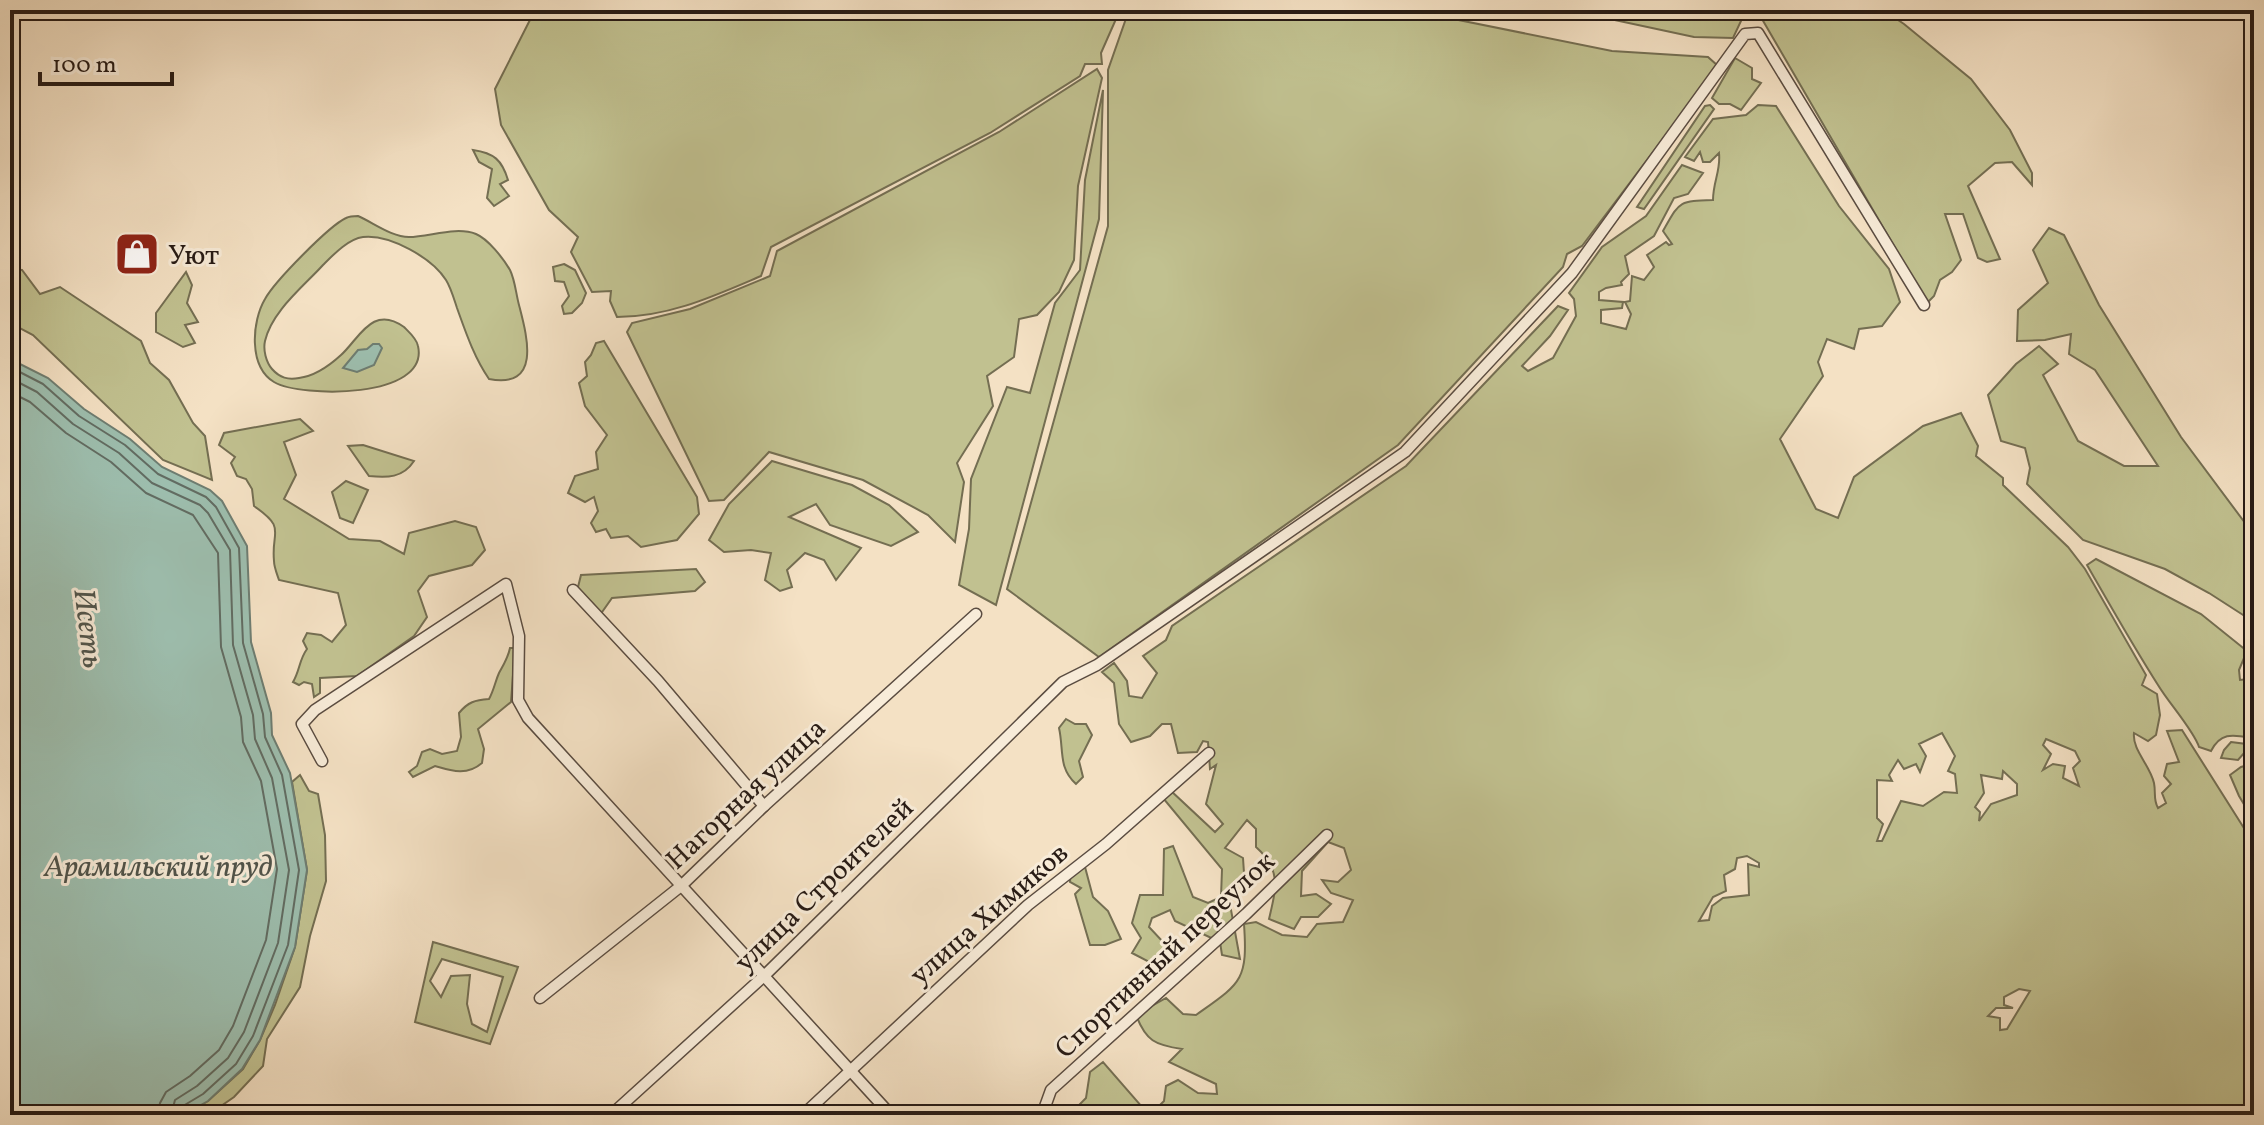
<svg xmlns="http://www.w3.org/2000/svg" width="2264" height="1125" font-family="Vollkorn,serif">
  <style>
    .green { fill: #c1c190; stroke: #746e52; stroke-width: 2; fill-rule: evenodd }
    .water { fill: #9dbeae; stroke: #6e7d71; stroke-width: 2 }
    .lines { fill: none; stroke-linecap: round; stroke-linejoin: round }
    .shore { stroke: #626c62; stroke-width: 2 }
    .street-casing { stroke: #5a4c41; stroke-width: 13 }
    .street { stroke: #f8ecd9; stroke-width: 10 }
    .labels { text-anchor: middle; stroke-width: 6; stroke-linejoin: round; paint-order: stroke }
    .poi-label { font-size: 28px; fill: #271b15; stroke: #f8ecd9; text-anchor: start }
    .street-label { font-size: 28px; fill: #271b15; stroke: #f8ecd9 }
    .water-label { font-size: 30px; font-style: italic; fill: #50544b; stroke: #f8ecd9 }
  </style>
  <rect width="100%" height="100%" fill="#f4e1c4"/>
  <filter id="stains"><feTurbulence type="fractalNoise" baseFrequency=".0025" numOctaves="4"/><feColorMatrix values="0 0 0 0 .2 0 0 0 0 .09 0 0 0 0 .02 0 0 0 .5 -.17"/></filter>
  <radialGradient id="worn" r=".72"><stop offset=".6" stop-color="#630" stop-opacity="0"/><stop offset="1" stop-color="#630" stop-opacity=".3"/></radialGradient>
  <g class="green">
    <path d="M535 10H1120L1101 53 1102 64H1085L1080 76 990 133 771 247 761 276C714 296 669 317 617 317L610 301 611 291 592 292 571 252 578 237 549 210 501 125 495 89Z"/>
    <polygon points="1129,10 1409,10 1612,51 1708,57 1718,66 1582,246 1567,254 1563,267 1398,445 1099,657 1007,589 1108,226 1108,70"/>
    <polygon points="1568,10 1737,10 1741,21 1733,38 1694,37"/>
    <polygon points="1767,10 1782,10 1790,14 1795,10 1883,10 1904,24 1971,79 2010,130 2032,173 2032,185 2012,162 1995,163 1968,186 2000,259 1987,262 1978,258 1963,214 1945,214 1961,260 1952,272 1940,280 1934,296 1927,303 1762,19"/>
    <polygon points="1735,58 1752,68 1752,79 1761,83 1741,110 1730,104 1719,104 1712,98"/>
    <polygon points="1097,69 1102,78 1078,186 1074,260 1059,292 1037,315 1019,319 1014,357 987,376 993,406 957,463 964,482 955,542 928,515 863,480 769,452 724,500 709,501 627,332 632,323 690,309 770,276 777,251 999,132"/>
    <polygon points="1103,90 1099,219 996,605 959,585 969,529 971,479 1007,387 1030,393 1055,303 1080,270 1085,180"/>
    <polygon points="1710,105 1714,109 1644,209 1637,207 1705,106"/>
    <path d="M1758 105 1776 106 1839 206 1889 269 1900 302 1882 326 1859 329 1854 349 1827 339 1818 362 1823 376 1780 439 1816 509 1838 518 1854 477 1923 426 1961 413 1978 446 1976 456 2003 478V485L2068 547 2085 569 2146 675 2142 685 2157 694 2160 715 2156 735 2148 741 2134 733C2132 750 2150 765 2154 783 2156 793 2153 799 2158 808L2166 803 2162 793 2171 784 2164 776 2167 764 2179 762 2167 731 2182 730 2254 844V1115H1078L1077 1107 1086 1098 1090 1072 1103 1062 1142 1107 1154 1111 1164 1101 1166 1086 1178 1080 1198 1093 1217 1094 1216 1084 1169 1062 1182 1049C1155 1045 1146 1041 1136 1015L1166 998 1183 1014 1196 1015C1241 983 1248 981 1244 924L1256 922 1282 935 1307 937 1317 924 1343 922 1353 900 1331 893 1322 880 1338 882 1351 870 1344 848 1328 842 1302 871 1301 896 1316 894 1331 904 1318 917H1301L1294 929 1269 919C1276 889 1282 870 1256 847V829L1247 820 1225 848 1243 858 1244 873 1229 899 1240 959 1222 955 1220 942 1175 921 1170 910 1152 918 1149 927 1164 943 1167 958 1153 964 1132 953 1141 938 1132 923 1140 895H1163L1164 849 1173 846 1193 897 1208 903 1221 897 1222 869 1163 798 1170 790 1215 832 1223 824 1206 804 1216 765 1210 769 1208 742 1203 741 1197 752 1178 753 1171 724H1162L1150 736 1131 742 1119 724 1114 683 1102 672 1114 663 1127 681 1129 696 1142 698 1157 673 1143 656 1166 640 1172 626 1406 466 1558 306 1568 310 1550 336 1522 366 1528 371 1553 358 1576 316 1574 299 1569 293 1602 247 1646 216 1682 165 1703 173 1688 194 1674 198 1654 236 1625 256 1629 274 1621 282 1622 285 1606 288 1599 292V300L1623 302 1622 308 1601 310V323L1626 329 1631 314 1625 302 1630 301 1632 276 1644 280 1654 267 1647 255 1666 242 1669 245 1672 244 1663 231C1680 201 1678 201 1713 200 1713 182 1721 170 1719 153L1710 162H1703L1700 152 1694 161 1685 157 1713 119 1746 115ZM1942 733 1955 756 1948 771 1955 774 1957 793 1944 792 1923 806 1901 801 1882 841H1877L1883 824 1877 818V780L1892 781 1889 775 1898 760 1904 769 1916 764 1920 772 1926 756 1919 744ZM2046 739 2075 751 2080 761 2073 768 2079 786 2063 778 2065 766 2053 764 2043 770 2051 754 2043 745ZM2003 771 2017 784V795L1991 804 1979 821 1980 812 1975 807 1984 793 1981 775 2002 779ZM1747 856 1759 863V867L1748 864 1749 895 1723 898 1712 906 1709 920 1699 921 1713 897 1726 891 1724 875 1735 869 1737 858ZM2019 989 2030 991 2007 1029 2000 1030V1018L1988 1016 1996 1008H2013L2004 1005V997Z"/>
    <path d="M473 150C494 153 502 160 508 180L500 184 509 196 494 206 487 198 492 169 479 162Z"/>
    <path d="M358 216C374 223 392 237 409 237 429 237 456 226 476 234 488 239 503 258 510 270 515 280 516 294 519 305 527 336 542 389 489 379 474 357 466 333 457 308 454 299 451 288 446 280 432 258 390 234 363 237 348 239 333 255 323 265 303 287 272 311 265 341 263 350 266 362 272 369 280 378 288 380 299 378 315 376 329 366 341 355 359 339 372 304 404 327 409 332 417 339 418 346 430 399 301 398 274 382 248 366 252 321 265 299 275 281 329 226 346 218 350 216 354 216 358 216Z"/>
    <polygon points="2049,228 2064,235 2099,305 2181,437 2254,535 2254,622 2209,593 2165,569 2083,540 2027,484 2030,468 2025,448 2001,441 1988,395 2016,364 2039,346 2058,364 2043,375 2078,441 2124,466 2158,466 2095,370 2069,354 2071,334 2045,340 2017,341 2018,310 2048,283 2033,250"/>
    <polygon points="564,264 575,270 586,293 582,303 572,313 564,314 562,306 569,296 564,282 555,281 553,267"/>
    <polygon points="10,269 22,270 40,294 60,287 141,341 150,363 169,380 193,423 205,436 212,480 163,460 33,335 10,323"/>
    <polygon points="186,272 192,285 187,303 198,322 185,325 195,343 183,347 156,332 156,313"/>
    <polygon points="604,341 697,497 699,514 677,540 641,547 628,536 611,538 606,529 596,532 591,523 598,511 594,497 585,502 568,493 575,476 598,469 596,452 607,435 585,406 579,383 587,376 585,362 591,355 596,343"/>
    <path d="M300 419 313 431 284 442 296 475 284 499 349 539 380 541 404 554 409 533 455 521 476 527 485 550 472 565 429 576 418 591 427 617 414 636 357 676 320 678V693L314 697 312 684 304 682 299 685 293 682C300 670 299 660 307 649L303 641 307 633 321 635 332 642 346 625 338 593 279 580C277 574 274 567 274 561 271 530 287 529 254 506L252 489 246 479 237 476 231 463 235 457 219 445 224 433Z"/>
    <path d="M363 445 414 461C403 478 387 478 369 476L348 446Z"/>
    <polygon points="772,461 852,485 889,505 918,532 891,546 830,525 816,504 789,517 861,548 836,580 824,560 805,553 787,570 792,587 780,591 765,580 771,553 751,550 724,552 709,540 729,504"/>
    <polygon points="346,481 368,490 353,523 340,518 332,492"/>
    <path d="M2096 559 2201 614 2247 651 2239 670 2240 680 2248 679 2249 668 2254 667V738C2234 735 2221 731 2211 751L2199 747C2194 731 2168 702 2158 685 2133 646 2110 605 2087 565Z"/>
    <polygon points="696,569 705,582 695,591 612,598 600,615 577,591 581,575"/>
    <path d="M510 648H515L511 702 478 729 484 749 482 763C467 776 452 771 435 766L413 777 409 772 417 766 422 752 430 749 442 754 457 751 461 737 459 713C468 702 475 700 489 699 494 690 495 682 499 673 504 664 508 658 510 648Z"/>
    <path d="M1066 719 1075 724H1086L1092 735 1079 761 1083 777 1076 784C1058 768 1064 750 1059 728Z"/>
    <polygon points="2231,742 2254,745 2254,821 2239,796 2230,775 2241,767 2252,764 2245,752 2238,760 2221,758 2224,750"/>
    <polygon points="300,775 309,791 318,794 325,835 326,881 310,936 300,987 267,1039 263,1066 234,1097 208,1115 183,1115 208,1101 243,1069 260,1040 275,1005 295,947 307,870 292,782"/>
    <polygon points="1071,866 1085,867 1093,897 1108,911 1121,939 1105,945 1090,945 1075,894 1081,888 1070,882"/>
    <path d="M433 942 518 967 490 1044 415 1022ZM442 959 503 977 487 1032 472 1024 467 1004 470 975 451 976 441 997 430 981Z"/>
  </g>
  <g class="water">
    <polygon points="373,344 379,344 382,348 374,365 357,372 343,368 358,350 367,349"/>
    <polygon points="10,359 48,378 84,409 130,439 162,467 210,490 222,501 247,546 251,642 271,713 272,735 290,773 307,870 295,947 260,1040 242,1069 208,1101 183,1115 10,1115"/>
  </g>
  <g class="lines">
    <g class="shore">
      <polyline points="10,367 43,384 79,416 125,445 158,474 206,497 216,507 239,548 243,643 263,714 265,737 282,775 299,870 288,945 253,1036 236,1064 203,1094 183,1106 181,1115"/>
      <polyline points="10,378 37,392 73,424 119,453 152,483 200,505 208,513 230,550 233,645 253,715 255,739 272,778 289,870 278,943 244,1032 228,1058 197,1086 175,1100 171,1115"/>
      <polyline points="10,392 30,402 66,433 111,462 146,493 193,515 218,553 221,647 241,717 243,742 261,781 277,869 266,940 233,1026 219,1050 190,1076 166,1092 160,1103 158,1115"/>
    </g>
    <g class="street-casing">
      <g id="street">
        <polyline points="573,590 658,681 764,806"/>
        <polyline points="322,761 302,724 315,710 506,584 519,636 518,700 528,718 891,1115"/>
        <polyline points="540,998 681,886 764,806 976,614"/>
        <polyline points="611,1115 764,976 1063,682 1097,665 1405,452 1572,273 1745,34 1758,33 1924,305"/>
        <polyline points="803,1115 1028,905 1106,844 1209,753"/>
        <polyline points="1042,1115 1051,1090 1246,914 1327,835"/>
      </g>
    </g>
    <use href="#street" class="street"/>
  </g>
  <defs>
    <g id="shop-square" transform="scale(2.3)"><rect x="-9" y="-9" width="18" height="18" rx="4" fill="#8f2418" stroke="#f8ecd9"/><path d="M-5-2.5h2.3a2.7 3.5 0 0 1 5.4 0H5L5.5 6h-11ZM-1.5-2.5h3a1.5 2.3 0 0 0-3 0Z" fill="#fff"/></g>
  </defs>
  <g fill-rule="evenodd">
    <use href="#shop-square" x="137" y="254"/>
  </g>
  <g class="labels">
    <g class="poi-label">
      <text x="168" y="264">Уют</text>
    </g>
    <g class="street-label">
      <text transform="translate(745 793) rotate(-43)" y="10">Нагорная улица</text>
      <text transform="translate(823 884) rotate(-44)" y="10">улица Строителей</text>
      <text transform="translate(988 913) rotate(-41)" y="10">улица Химиков</text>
      <text transform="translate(1164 954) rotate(-43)" y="10">Спортивный переулок</text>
    </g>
    <g class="water-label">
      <text transform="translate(89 628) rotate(83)" y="10">Исеть</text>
      <text x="158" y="876">Арамильский пруд</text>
    </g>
  </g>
  <rect width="2264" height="1125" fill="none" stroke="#f4e1c4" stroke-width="40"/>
  <rect x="12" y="12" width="2240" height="1101" fill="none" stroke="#271b15" stroke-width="4"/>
  <rect x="20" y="20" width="2224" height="1085" fill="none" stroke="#271b15" stroke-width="2"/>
  <path d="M40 72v12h132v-12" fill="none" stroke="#271b15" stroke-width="4"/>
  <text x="52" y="72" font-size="24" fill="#271b15" stroke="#f8ecd9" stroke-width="6" paint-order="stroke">100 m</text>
  <rect width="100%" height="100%" filter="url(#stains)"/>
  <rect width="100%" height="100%" fill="url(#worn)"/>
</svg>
